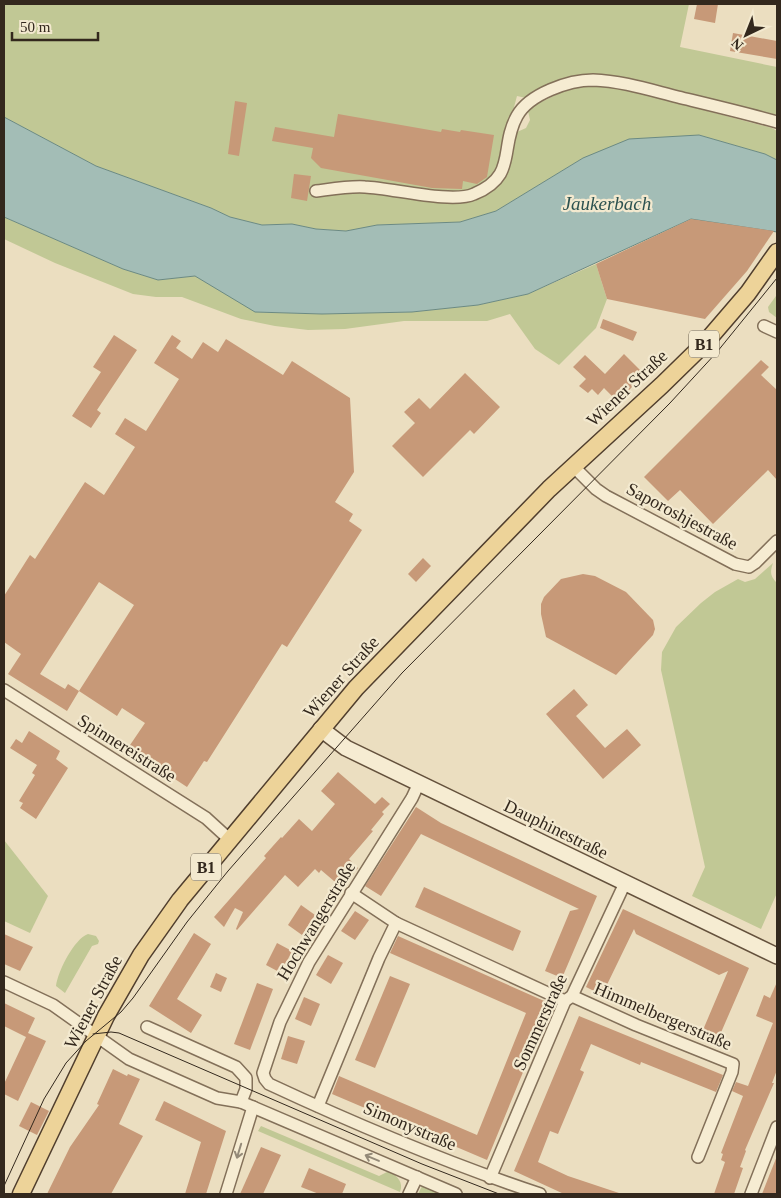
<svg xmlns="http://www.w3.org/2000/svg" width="781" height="1198" font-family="'Times New Roman',serif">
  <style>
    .green { fill: #c1c895 }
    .water { fill: #a3bdb6; stroke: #6b8a83 }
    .building { fill: #c79978; fill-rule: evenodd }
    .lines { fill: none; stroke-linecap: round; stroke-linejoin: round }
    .minor-casing { stroke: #837059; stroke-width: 14 }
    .secondary-casing { stroke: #64513c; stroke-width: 18 }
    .primary-casing { stroke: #503e2d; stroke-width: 19 }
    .minor { stroke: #f6ecd2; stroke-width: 11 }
    .secondary { stroke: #f6ecd2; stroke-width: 15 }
    .primary { stroke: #edd399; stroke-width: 16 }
    .tram { stroke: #33281d; stroke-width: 1 }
    .oneway { stroke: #948a78 }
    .labels { text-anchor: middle; stroke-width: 4.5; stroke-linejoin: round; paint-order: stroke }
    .shield { fill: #f3e9cf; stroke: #6d6252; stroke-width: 1 }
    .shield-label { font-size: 16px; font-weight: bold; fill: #33281d }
    .street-label { font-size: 18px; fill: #33281d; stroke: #f3e9cf }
    .water-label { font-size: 19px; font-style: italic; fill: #2d5250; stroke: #f3e9cf }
  </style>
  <rect width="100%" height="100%" fill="#ebdec0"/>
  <g class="green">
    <polygon points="4,4 689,4 680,47 777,67 777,115 593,75 526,98 517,96 506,137 513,140 517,132 526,128 530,120 528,111 533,106 570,88 594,85 628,90 772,128 777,131 777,160 765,154 699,135 583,158 496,211 460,222 377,225 347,231 316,229 292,224 262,225 230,217 211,208 96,166 4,117"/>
    <polygon points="4,217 123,269 158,280 195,276 256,312 322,314 412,312 478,305 528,294 596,264 607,299 596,328 559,365 535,349 510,314 487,321 404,321 345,329 308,330 275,326 241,319 182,297 156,297 133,294 55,263 4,239"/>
    <polygon points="776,296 777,297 777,318 769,312 768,307"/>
    <path d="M773 563C770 572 770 576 777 583V893L761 929 692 896 705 867 661 670 662 652 676 627 701 603 715 592 738 579 745 582 755 579Z"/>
    <polygon points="4,840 48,896 30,933 4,921"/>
    <path d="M88 934 96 936 99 941 98 944 92 946 65 993 56 986C58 971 74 939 88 934Z"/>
    <path d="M261 1126 379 1176 389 1171C397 1176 404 1182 400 1192L258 1131Z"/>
    <polygon points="423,1184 449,1194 418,1194"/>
  </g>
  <polygon class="water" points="4,117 96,166 211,208 230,217 262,225 292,224 316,229 346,231 377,225 460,222 496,211 583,158 629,139 699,135 765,154 777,160 777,232 691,219 528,294 478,305 412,312 322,314 255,312 195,276 158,280 123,269 4,217"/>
  <g class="building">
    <polygon points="697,4 718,4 715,23 694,19"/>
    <polygon points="733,33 777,41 777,59 730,51"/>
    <polygon points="235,101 247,103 239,156 228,154"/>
    <polygon points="338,114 441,132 442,129 460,132 461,130 494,135 487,177 477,184 463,181 462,189 432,188 321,168 311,158 313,148 272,141 275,127 334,137"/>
    <polygon points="294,174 311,176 307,201 291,198"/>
    <polygon points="691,219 774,231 747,271 705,319 607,299 596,264"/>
    <polygon points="603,319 637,332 633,341 600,328"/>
    <polygon points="114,335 137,350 97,410 101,413 91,428 72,416 101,372 93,367"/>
    <path d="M172 335 181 341 176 348 192 359 203 342 218 352 226 339 283 375 292 361 350 398 354 472 335 502 353 514 349 521 362 530 287 647 282 644 207 762 204 761 187 787 128 748 145 723 122 708 117 716 79 691 67 711 8 674 21 654 4 642V596L30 555 35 559 85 482 104 495 135 447 115 434 125 418 146 431 179 379 154 363ZM99 582 134 605 79 691 68 684 65 689 40 674Z"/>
    <polygon points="624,354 644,374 618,402 604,388 598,395 592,389 588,393 579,386 586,379 573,367 585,355 605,374"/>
    <polygon points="761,360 769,367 761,375 777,390 777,480 768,470 713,524 680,490 668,501 644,477"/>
    <polygon points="465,373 500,407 474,434 470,430 423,477 392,446 415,423 404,412 419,398 430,409"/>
    <polygon points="423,558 431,566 416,582 408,574"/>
    <polygon points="583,574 595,576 626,592 653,620 655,629 653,635 616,675 546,637 541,614 541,604 544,597 561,579"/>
    <polygon points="574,689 588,705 576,716 605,748 627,729 641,745 603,779 546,714"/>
    <polygon points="29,731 60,751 56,759 68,768 36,819 20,808 23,803 19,801 35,775 32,773 37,765 10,748 16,739 22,743"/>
    <polygon points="338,772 375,804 382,797 390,804 382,812 384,814 371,830 373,831 349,859 358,868 341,887 321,870 319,873 315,869 298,887 285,875 237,930 236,929 243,912 235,908 224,927 214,917 266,858 264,856 281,837 282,838 299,819 312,831 335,804 321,791"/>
    <polygon points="416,807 441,823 597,896 562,978 545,971 570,911 579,909 421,834 381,896 365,886"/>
    <polygon points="424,887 521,931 513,951 415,907"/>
    <polygon points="301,905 315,915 302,935 288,925"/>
    <polygon points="623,909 749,968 716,1044 700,1037 728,971 719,975 636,934 634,929 602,995 586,987"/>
    <polygon points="355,911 369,920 355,940 341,931"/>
    <polygon points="194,933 211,944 177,999 202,1015 191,1033 149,1006"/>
    <polygon points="4,934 33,947 20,971 4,964"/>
    <polygon points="398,936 551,1004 487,1160 332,1094 339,1076 477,1135 526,1013 390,953"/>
    <polygon points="277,943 292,951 281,973 266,965"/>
    <polygon points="328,955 343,963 331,984 316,975"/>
    <polygon points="216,973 227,978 221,992 210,987"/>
    <polygon points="390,976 410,984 375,1068 355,1060"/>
    <polygon points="777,982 777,1070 772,1083 774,1083 745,1150 746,1151 740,1167 743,1168 734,1194 714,1194 725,1162 721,1160 723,1154 721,1153 743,1096 732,1091 736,1082 748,1086 773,1023 756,1016 764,995 770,998"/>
    <polygon points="257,983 273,989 250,1050 234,1044"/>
    <polygon points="304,997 320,1004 311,1026 295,1019"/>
    <polygon points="4,1003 35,1018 28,1033 46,1041 18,1101 4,1094 4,1084 26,1037 4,1026"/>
    <polygon points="579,1016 723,1075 716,1092 641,1062 640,1065 591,1044 580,1070 584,1072 558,1134 550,1131 538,1162 568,1176 619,1193 618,1194 564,1194 514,1171"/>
    <polygon points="288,1036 305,1041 297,1064 281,1059"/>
    <polygon points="113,1069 127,1076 128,1074 140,1079 119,1124 143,1136 111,1194 47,1194 70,1147 99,1105 97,1104"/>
    <polygon points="164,1101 226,1131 206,1194 185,1194 201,1142 155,1120"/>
    <polygon points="31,1102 49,1111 37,1135 19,1126"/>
    <polygon points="261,1147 281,1155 263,1194 240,1194"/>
    <polygon points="777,1156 777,1194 762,1194 769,1176"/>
    <polygon points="309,1168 346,1184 342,1194 319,1194 301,1187"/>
  </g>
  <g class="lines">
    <g class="minor-casing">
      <g id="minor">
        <path d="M316 191C332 189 349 186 365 187 392 188 452 204 474 194 518 176 499 148 517 116 529 94 569 80 593 80 622 81 650 90 678 97 711 105 745 113 777 122"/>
        <polyline points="764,326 777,332"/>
        <polyline points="573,466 596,489 606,496 735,564 749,567 755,563 777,541"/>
        <polyline points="4,690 206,818 229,839"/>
        <path d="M419 783 412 798 309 962 280 1022 263 1073 265 1079 269 1084C357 1125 447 1163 540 1194"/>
        <polyline points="351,893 396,923 565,1001"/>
        <polyline points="4,982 53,1005 129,1059 217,1098 241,1102 456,1194"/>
        <polyline points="572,996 636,1025 733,1064 732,1072 698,1157"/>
        <polyline points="147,1027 236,1067 246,1078 246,1089 241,1102"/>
        <polyline points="318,1106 379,958 396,923"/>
        <polyline points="490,1178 565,1001 572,996 625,883"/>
        <polyline points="226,1194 253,1107"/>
        <polyline points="409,1194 417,1177"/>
        <polyline points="751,1194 777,1127"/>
      </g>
    </g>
    <g class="secondary-casing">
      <polyline id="secondary" points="321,729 346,748 777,956"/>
    </g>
    <g class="primary-casing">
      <polyline id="primary" points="21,1194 106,1016 141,955 180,900 356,688 549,489 662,385 705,343 748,293 777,252"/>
    </g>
    <use href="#minor" class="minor"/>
    <use href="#secondary" class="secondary"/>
    <use href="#primary" class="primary"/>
    <g class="tram">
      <polyline points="93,1034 111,1032 119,1033 422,1164 499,1194"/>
      <polyline points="4,1186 44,1099 66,1063 86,1041 121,1012 133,998 187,922 228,871 402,673 670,403 717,352 777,278"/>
    </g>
  </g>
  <defs><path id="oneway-shaft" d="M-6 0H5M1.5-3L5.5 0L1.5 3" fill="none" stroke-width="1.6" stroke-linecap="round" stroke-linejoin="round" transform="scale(1.25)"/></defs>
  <g class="oneway">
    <use href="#oneway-shaft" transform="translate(239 1151) rotate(107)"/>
    <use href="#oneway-shaft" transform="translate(372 1158) rotate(-157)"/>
  </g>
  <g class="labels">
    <g class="shield">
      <rect x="689" y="330.5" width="30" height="27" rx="4"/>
      <rect x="191" y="853.5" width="30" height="27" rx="4"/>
    </g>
    <g class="shield-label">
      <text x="704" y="350">B1</text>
      <text x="206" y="873">B1</text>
    </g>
    <g class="street-label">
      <text transform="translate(627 388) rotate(-43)" y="6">Wiener Straße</text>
      <text transform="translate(682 516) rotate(28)" y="6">Saporoshjestraße</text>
      <text transform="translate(341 677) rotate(-48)" y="6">Wiener Straße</text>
      <text transform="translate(127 748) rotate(32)" y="6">Spinnereistraße</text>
      <text transform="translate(556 829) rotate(26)" y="6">Dauphinestraße</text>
      <text transform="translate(316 921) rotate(-59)" y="6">Hochwangerstraße</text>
      <text transform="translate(93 1002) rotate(-62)" y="6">Wiener Straße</text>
      <text transform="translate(663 1016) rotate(23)" y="6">Himmelbergerstraße</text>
      <text transform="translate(540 1022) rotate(-65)" y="6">Sommerstraße</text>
      <text transform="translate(410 1126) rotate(23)" y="6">Simonystraße</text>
    </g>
    <g class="water-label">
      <text x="607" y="210">Jaukerbach</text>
    </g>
  </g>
  <rect width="781" height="1198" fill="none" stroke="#33281d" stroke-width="10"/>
  <g transform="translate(746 35) rotate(223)" stroke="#f3e9cf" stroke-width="4" paint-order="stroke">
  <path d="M0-4L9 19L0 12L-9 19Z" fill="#33281d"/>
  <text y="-8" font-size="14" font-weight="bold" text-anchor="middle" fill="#33281d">N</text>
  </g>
  <path d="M12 32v8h86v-8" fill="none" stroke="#33281d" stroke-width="2.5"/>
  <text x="20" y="32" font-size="15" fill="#33281d" stroke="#f3e9cf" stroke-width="4" paint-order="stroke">50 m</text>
</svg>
